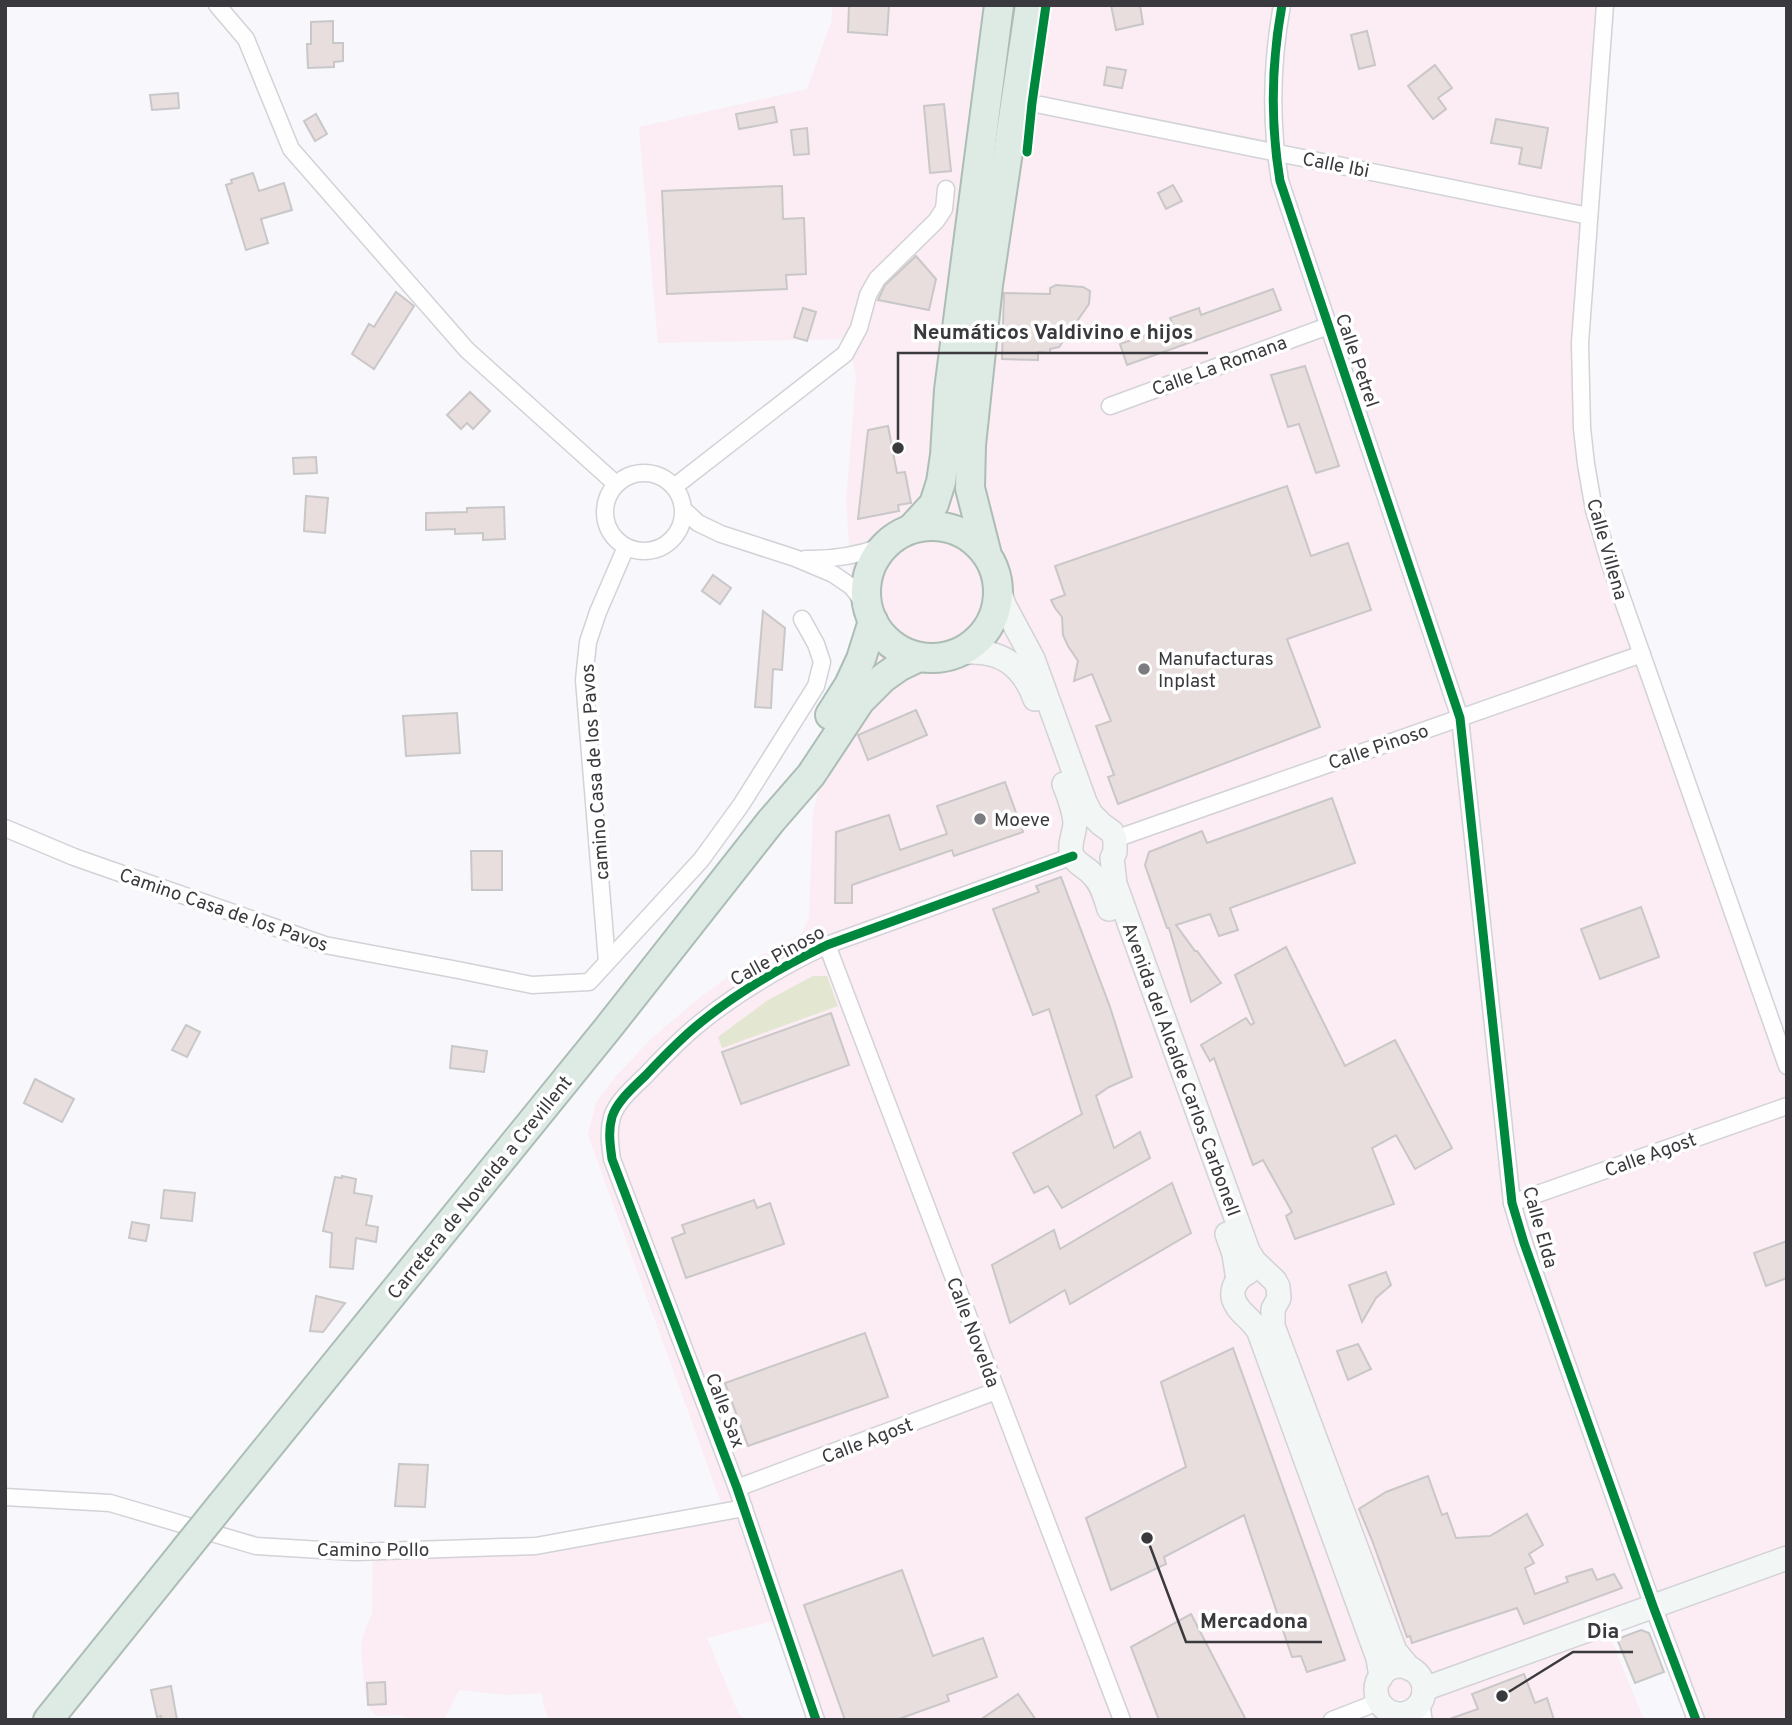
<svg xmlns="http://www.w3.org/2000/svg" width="1792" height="1725" font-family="Overpass,sans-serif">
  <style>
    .industrial { fill: #fbedf3 }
    .green { fill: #e3e7d1 }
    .building { fill: #e8dede; stroke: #c9c7c8; stroke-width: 2 }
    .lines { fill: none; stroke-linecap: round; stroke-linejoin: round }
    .minor-casing { stroke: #d2d2d7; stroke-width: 19 }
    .tertiary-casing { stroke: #d2d2d7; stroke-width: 24 }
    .secondary-casing { stroke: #d2d2d7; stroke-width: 26 }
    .trunk-casing { stroke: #acbdb5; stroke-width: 32 }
    .minor { stroke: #fefeff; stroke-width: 16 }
    .tertiary { stroke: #fefeff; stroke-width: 21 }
    .secondary { stroke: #f2f7f5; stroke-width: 23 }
    .trunk { stroke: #deeae4; stroke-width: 28 }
    .trunk-bridge-casing { stroke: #acbdb5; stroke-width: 32; stroke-linecap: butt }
    .trunk-bridge { stroke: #deeae4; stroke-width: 28 }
    .cycleway-casing { stroke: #fff; stroke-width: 13 }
    .cycleway { stroke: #00873e; stroke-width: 9 }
    .poi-dot { fill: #7c7c80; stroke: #fff; stroke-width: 2.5 }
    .labels { text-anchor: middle; stroke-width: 7; stroke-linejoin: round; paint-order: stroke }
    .street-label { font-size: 19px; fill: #3a3a3e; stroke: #fff }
    .poi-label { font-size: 19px; fill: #3a3a3e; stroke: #fff; text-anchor: start }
    .leader { fill: none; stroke: #3a3a3e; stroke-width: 2.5 }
    .callout-dot { fill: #3a3a3e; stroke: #fff; stroke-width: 2.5 }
    .callout-label { font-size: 21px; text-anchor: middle; font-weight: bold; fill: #3a3a3e; stroke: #fff; stroke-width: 7; stroke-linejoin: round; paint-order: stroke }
  </style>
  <rect width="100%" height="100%" fill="#f7f7fc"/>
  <polygon class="industrial" points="833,5 1605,5 1580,343 1594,510 1787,1066 1787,1720 1696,1720 1653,1606 1605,1624 1644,1720 1412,1720 1403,1698 1344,1720 816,1720 781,1619 707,1638 739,1715 747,1720 549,1720 544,1708 542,1693 506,1695 459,1690 444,1720 418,1720 396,1715 379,1716 374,1714 369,1707 365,1693 361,1647 363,1635 372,1613 373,1551 536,1546 724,1511 588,1135 596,1102 617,1075 651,1039 694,1002 739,968 802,933 809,918 813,813 860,633 859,614 853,598 846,500 856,377 849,339 658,343 639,127 807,89 831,23"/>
  <polygon class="green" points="813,976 827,976 838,1006 722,1048 718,1037 768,1000"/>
  <g class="building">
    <polygon points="849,5 889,5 887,35 848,32"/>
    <polygon points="1111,5 1140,5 1143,24 1116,30"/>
    <polygon points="333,21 333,43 343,43 343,61 334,62 334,67 308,68 307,44 311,44 311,22"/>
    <polygon points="1367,31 1375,65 1359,69 1351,35"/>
    <polygon points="1435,65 1452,88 1438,98 1446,109 1433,119 1408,86"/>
    <polygon points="1107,67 1126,70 1122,88 1104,85"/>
    <polygon points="178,93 179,108 152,110 150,95"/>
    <polygon points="944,104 951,171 930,173 924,106"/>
    <polygon points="774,107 777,122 739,129 736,114"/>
    <polygon points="316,114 327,134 315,141 304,121"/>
    <polygon points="1496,119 1548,128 1541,168 1519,164 1522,148 1491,143"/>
    <polygon points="807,128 809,154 794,155 791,130"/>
    <polygon points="253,173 259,191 284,183 292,210 261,219 268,243 246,250 226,185 232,183 231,180"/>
    <polygon points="1173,185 1182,201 1166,209 1158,193"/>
    <polygon points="782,186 783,219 804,218 806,274 786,275 787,289 667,294 662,191"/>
    <polygon points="916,256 936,279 929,310 878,300 885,285"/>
    <polygon points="1056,285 1083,287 1090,291 1089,304 1059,347 1050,349 1050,353 1038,352 1038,360 1002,359 1004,293 1050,294 1050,288"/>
    <polygon points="1273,289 1281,310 1127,365 1120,344 1173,325 1170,318 1199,308 1201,315"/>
    <polygon points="396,292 414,306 374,369 352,354 369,324 374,327"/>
    <polygon points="803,308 816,312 807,341 794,337"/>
    <polygon points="1305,366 1339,466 1316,473 1299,424 1288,427 1271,375"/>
    <polygon points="470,392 490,411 473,429 467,423 461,429 447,415"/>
    <polygon points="888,426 897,473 905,472 911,503 898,505 899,511 858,519 868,430"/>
    <polygon points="316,457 317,473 294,474 293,458"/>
    <polygon points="1287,486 1311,556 1348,543 1371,610 1287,639 1320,727 1118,804 1108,777 1114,775 1096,726 1111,721 1092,674 1074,681 1078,661 1068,646 1063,635 1062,617 1055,608 1051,600 1065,595 1055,566"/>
    <polygon points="306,496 328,498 325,533 304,531"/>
    <polygon points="504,507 505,539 483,540 483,533 455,534 455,529 426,530 426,513 467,512 467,508"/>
    <polygon points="713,575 731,588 720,604 702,591"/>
    <polygon points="763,611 785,628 782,670 773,669 771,708 755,707"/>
    <polygon points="916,710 927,735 868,760 858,735"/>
    <polygon points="457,713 460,753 406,756 403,716"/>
    <polygon points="1005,782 1023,832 954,856 952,850 852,885 852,903 835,903 836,832 889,815 900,850 947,834 937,806"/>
    <polygon points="1332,798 1355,863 1230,908 1238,930 1219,936 1210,914 1176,925 1195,951 1197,951 1221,983 1191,1002 1169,928 1167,928 1145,865 1149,852 1202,831 1207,843"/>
    <polygon points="471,851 502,851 502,890 472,890"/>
    <polygon points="1061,877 1110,1007 1132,1077 1109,1087 1096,1096 1114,1148 1140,1132 1150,1158 1062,1208 1048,1186 1034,1193 1013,1153 1082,1114 1049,1009 1033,1015 993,909 1039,892 1036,886"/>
    <polygon points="1641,907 1659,957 1600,979 1581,929"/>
    <polygon points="1286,947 1345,1066 1395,1040 1452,1148 1415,1169 1396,1135 1372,1148 1394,1204 1295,1239 1286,1216 1292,1212 1263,1160 1253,1165 1214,1058 1210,1061 1201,1045 1246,1018 1251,1025 1254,1023 1235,975"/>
    <polygon points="831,1013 849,1065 741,1104 722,1052"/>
    <polygon points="186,1025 200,1032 187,1057 172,1050"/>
    <polygon points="452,1046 487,1051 484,1072 450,1068"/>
    <polygon points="35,1079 74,1099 62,1122 24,1103"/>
    <polygon points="342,1176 356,1179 354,1193 372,1196 366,1225 378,1227 376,1242 356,1238 353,1269 330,1267 332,1233 323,1231 335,1177 342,1178"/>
    <polygon points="1172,1183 1191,1233 1070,1304 1065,1290 1010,1323 992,1265 1054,1230 1060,1249"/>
    <polygon points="164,1190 195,1193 192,1221 161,1218"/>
    <polygon points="754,1200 757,1208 770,1203 784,1244 686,1278 672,1238 685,1233 682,1225"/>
    <polygon points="132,1222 149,1225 146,1241 129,1238"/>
    <polygon points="1787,1241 1787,1278 1766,1286 1754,1253"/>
    <polygon points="1386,1272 1391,1285 1376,1298 1362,1322 1349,1285"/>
    <polygon points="316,1296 345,1303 323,1332 310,1331"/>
    <polygon points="865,1333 888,1397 748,1446 725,1383"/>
    <polygon points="1358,1344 1371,1369 1348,1380 1337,1351"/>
    <polygon points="1233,1348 1345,1660 1307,1672 1301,1656 1292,1657 1244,1515 1164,1557 1166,1564 1111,1590 1086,1518 1186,1467 1161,1382"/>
    <polygon points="399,1464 428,1465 425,1507 395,1506"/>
    <polygon points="1428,1476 1442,1515 1447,1513 1456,1538 1490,1536 1527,1514 1543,1545 1529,1554 1534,1563 1525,1568 1535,1594 1568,1582 1566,1577 1592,1569 1597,1580 1614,1574 1622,1588 1524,1624 1517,1608 1412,1643 1410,1636 1407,1637 1372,1540 1359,1509 1386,1492"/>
    <polygon points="902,1570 933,1656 983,1638 997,1677 947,1695 949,1701 896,1720 845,1720 804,1605"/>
    <polygon points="1191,1614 1246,1720 1159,1720 1131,1647"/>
    <polygon points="1641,1630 1649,1633 1664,1672 1635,1683 1617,1639"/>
    <polygon points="1524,1674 1535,1703 1547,1698 1554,1720 1453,1720 1452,1718 1478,1709 1472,1694"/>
    <polygon points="385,1682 386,1704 368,1705 367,1683"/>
    <polygon points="171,1686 177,1720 162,1720 161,1716 157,1717 151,1690"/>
    <polygon points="1018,1694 1036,1720 980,1720"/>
  </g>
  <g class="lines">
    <g class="minor-casing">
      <g id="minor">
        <polyline points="217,5 246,39 291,149 467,350 616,484"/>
        <path d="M1282 5C1271 65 1270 121 1280 181L1460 718 1512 1203 1524 1243 1653 1606 1696 1720"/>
        <polyline points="1605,5 1580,343 1582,428 1586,464 1594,510 1610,564 1787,1066"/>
        <polyline points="1041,105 1589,216"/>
        <polyline points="1110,406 1328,326"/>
        <circle cx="644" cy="512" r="39"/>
        <polyline points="674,487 845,354 859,328 868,295 877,279 936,221 944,209 946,189"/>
        <polyline points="684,510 698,523 721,534 795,558 833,574 852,587 867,607"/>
        <path d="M805 559C833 560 855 556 881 547"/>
        <polyline points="5,828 74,857 325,945 458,970 532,985 589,982 701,860 741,805 816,686 822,662 816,644 802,619"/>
        <polyline points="1115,839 1642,654"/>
        <polyline points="827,945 1122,1720"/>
        <polyline points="607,962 584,680 588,642 598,612 626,547"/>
        <polyline points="1512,1203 1787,1106"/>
        <polyline points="737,1488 996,1391"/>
        <polyline points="5,1497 110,1503 256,1546 354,1552 536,1546 744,1508"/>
        <path d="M816 1720 737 1488 612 1159C610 1144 608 1131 612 1117 617 1101 634 1087 646 1075 663 1057 680 1039 700 1023 738 992 783 966 827 945L1073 856"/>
        <polyline points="1332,1720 1368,1706 1378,1699"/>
      </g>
    </g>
    <g class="tertiary-casing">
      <g id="tertiary">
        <polyline points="1419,1705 1421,1720"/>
        <polyline points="1392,1712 1398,1720"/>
      </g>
    </g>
    <g class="secondary-casing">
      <g id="secondary">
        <polyline points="999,589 1004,605 1033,659 1085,802 1091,814 1101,824 1112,832 1115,839 1115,852 1112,858 1115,884 1248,1251 1254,1261 1275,1281 1278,1287 1279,1298 1273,1309 1273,1326 1395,1651 1410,1669"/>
        <path d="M959 653C998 648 1022 663 1035 699"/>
        <path d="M1064 784C1069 797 1074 809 1075 822 1075 834 1068 844 1072 855 1076 864 1086 867 1092 874 1102 883 1105 897 1109 909"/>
        <polyline points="1227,1234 1234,1254 1238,1280"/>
        <path d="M1247 1273C1235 1279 1228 1293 1237 1306 1243 1316 1252 1319 1259 1332L1378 1658 1381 1677"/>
        <circle cx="1400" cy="1690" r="24"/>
        <polyline points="1424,1689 1787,1558"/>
      </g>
    </g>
    <g class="trunk-casing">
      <g id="trunk">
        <circle cx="932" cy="592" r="66"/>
        <polyline points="911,529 934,504 941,482 945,455 949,390 999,5"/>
        <polyline points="986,551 970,488 971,445 988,285 1030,5"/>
        <polyline points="830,715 849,685 861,659 873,621"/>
        <polyline points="222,1504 608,1028 771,821 811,775 860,701 883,678 900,666 919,657"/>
        <polyline points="48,1720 185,1550"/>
      </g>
    </g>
    <use href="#minor" class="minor"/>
    <use href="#tertiary" class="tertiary"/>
    <use href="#secondary" class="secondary"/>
    <use href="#trunk" class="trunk"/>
    <g class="trunk-bridge-casing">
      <polyline id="trunk-bridge" points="185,1550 222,1504"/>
    </g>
    <use href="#trunk-bridge" class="trunk-bridge"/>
    <g class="cycleway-casing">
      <g id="cycleway">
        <path d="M1282 5C1271 65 1270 121 1280 181L1460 718 1512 1203 1524 1243 1653 1606 1696 1720"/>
        <polyline points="1027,152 1032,103 1046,5"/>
        <path d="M816 1720 737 1488 612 1159C610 1144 608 1131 612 1117 617 1101 634 1087 646 1075 663 1057 680 1039 700 1023 738 992 783 966 827 945L1073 856"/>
      </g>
    </g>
    <use href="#cycleway" class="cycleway"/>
  </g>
  <g class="poi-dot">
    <circle cx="1144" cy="669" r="7"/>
    <circle cx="980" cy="819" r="7"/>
  </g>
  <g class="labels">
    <g class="street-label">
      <text transform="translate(1336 164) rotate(11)" y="7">Calle Ibi</text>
      <text transform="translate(1358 360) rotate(71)" y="7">Calle Petrel</text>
      <text transform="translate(1219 365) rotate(-20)" y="7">Calle La Romana</text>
      <text transform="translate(1608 549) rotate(74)" y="7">Calle Villena</text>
      <text transform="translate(1378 746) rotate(-19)" y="7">Calle Pinoso</text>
      <text transform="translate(594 772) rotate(-94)" y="7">camino Casa de los Pavos</text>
      <text transform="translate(224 909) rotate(19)" y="7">Camino Casa de los Pavos</text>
      <text transform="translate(777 955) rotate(-29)" y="7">Calle Pinoso</text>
      <text transform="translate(1182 1069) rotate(70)" y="7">Avenida del Alcalde Carlos Carbonell</text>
      <text transform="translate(1650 1154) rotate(-20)" y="7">Calle Agost</text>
      <text transform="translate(479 1187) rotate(-51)" y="7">Carretera de Novelda a Crevillent</text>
      <text transform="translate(1541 1227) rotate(74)" y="7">Calle Elda</text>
      <text transform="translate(974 1332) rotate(69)" y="7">Calle Novelda</text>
      <text transform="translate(726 1410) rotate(69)" y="7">Calle Sax</text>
      <text transform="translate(867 1440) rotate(-21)" y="7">Calle Agost</text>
      <text x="373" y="1556">Camino Pollo</text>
    </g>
    <g class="poi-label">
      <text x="1158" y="665">Manufacturas<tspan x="1158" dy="22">Inplast</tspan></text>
      <text x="994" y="826">Moeve</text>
    </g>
  </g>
  <path class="leader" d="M898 448L898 353H1208M1147 1538L1186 1642H1322M1502 1696L1573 1652H1633"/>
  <g class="callout-dot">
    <circle cx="898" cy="448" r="7"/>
    <circle cx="1147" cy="1538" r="7"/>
    <circle cx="1502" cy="1696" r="7"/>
  </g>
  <g class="callout-label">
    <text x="1053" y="339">Neumáticos Valdivino e hijos</text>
    <text x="1254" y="1628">Mercadona</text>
    <text x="1603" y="1638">Dia</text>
  </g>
  <rect width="1792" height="1725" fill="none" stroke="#3a3a3e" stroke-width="14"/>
</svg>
